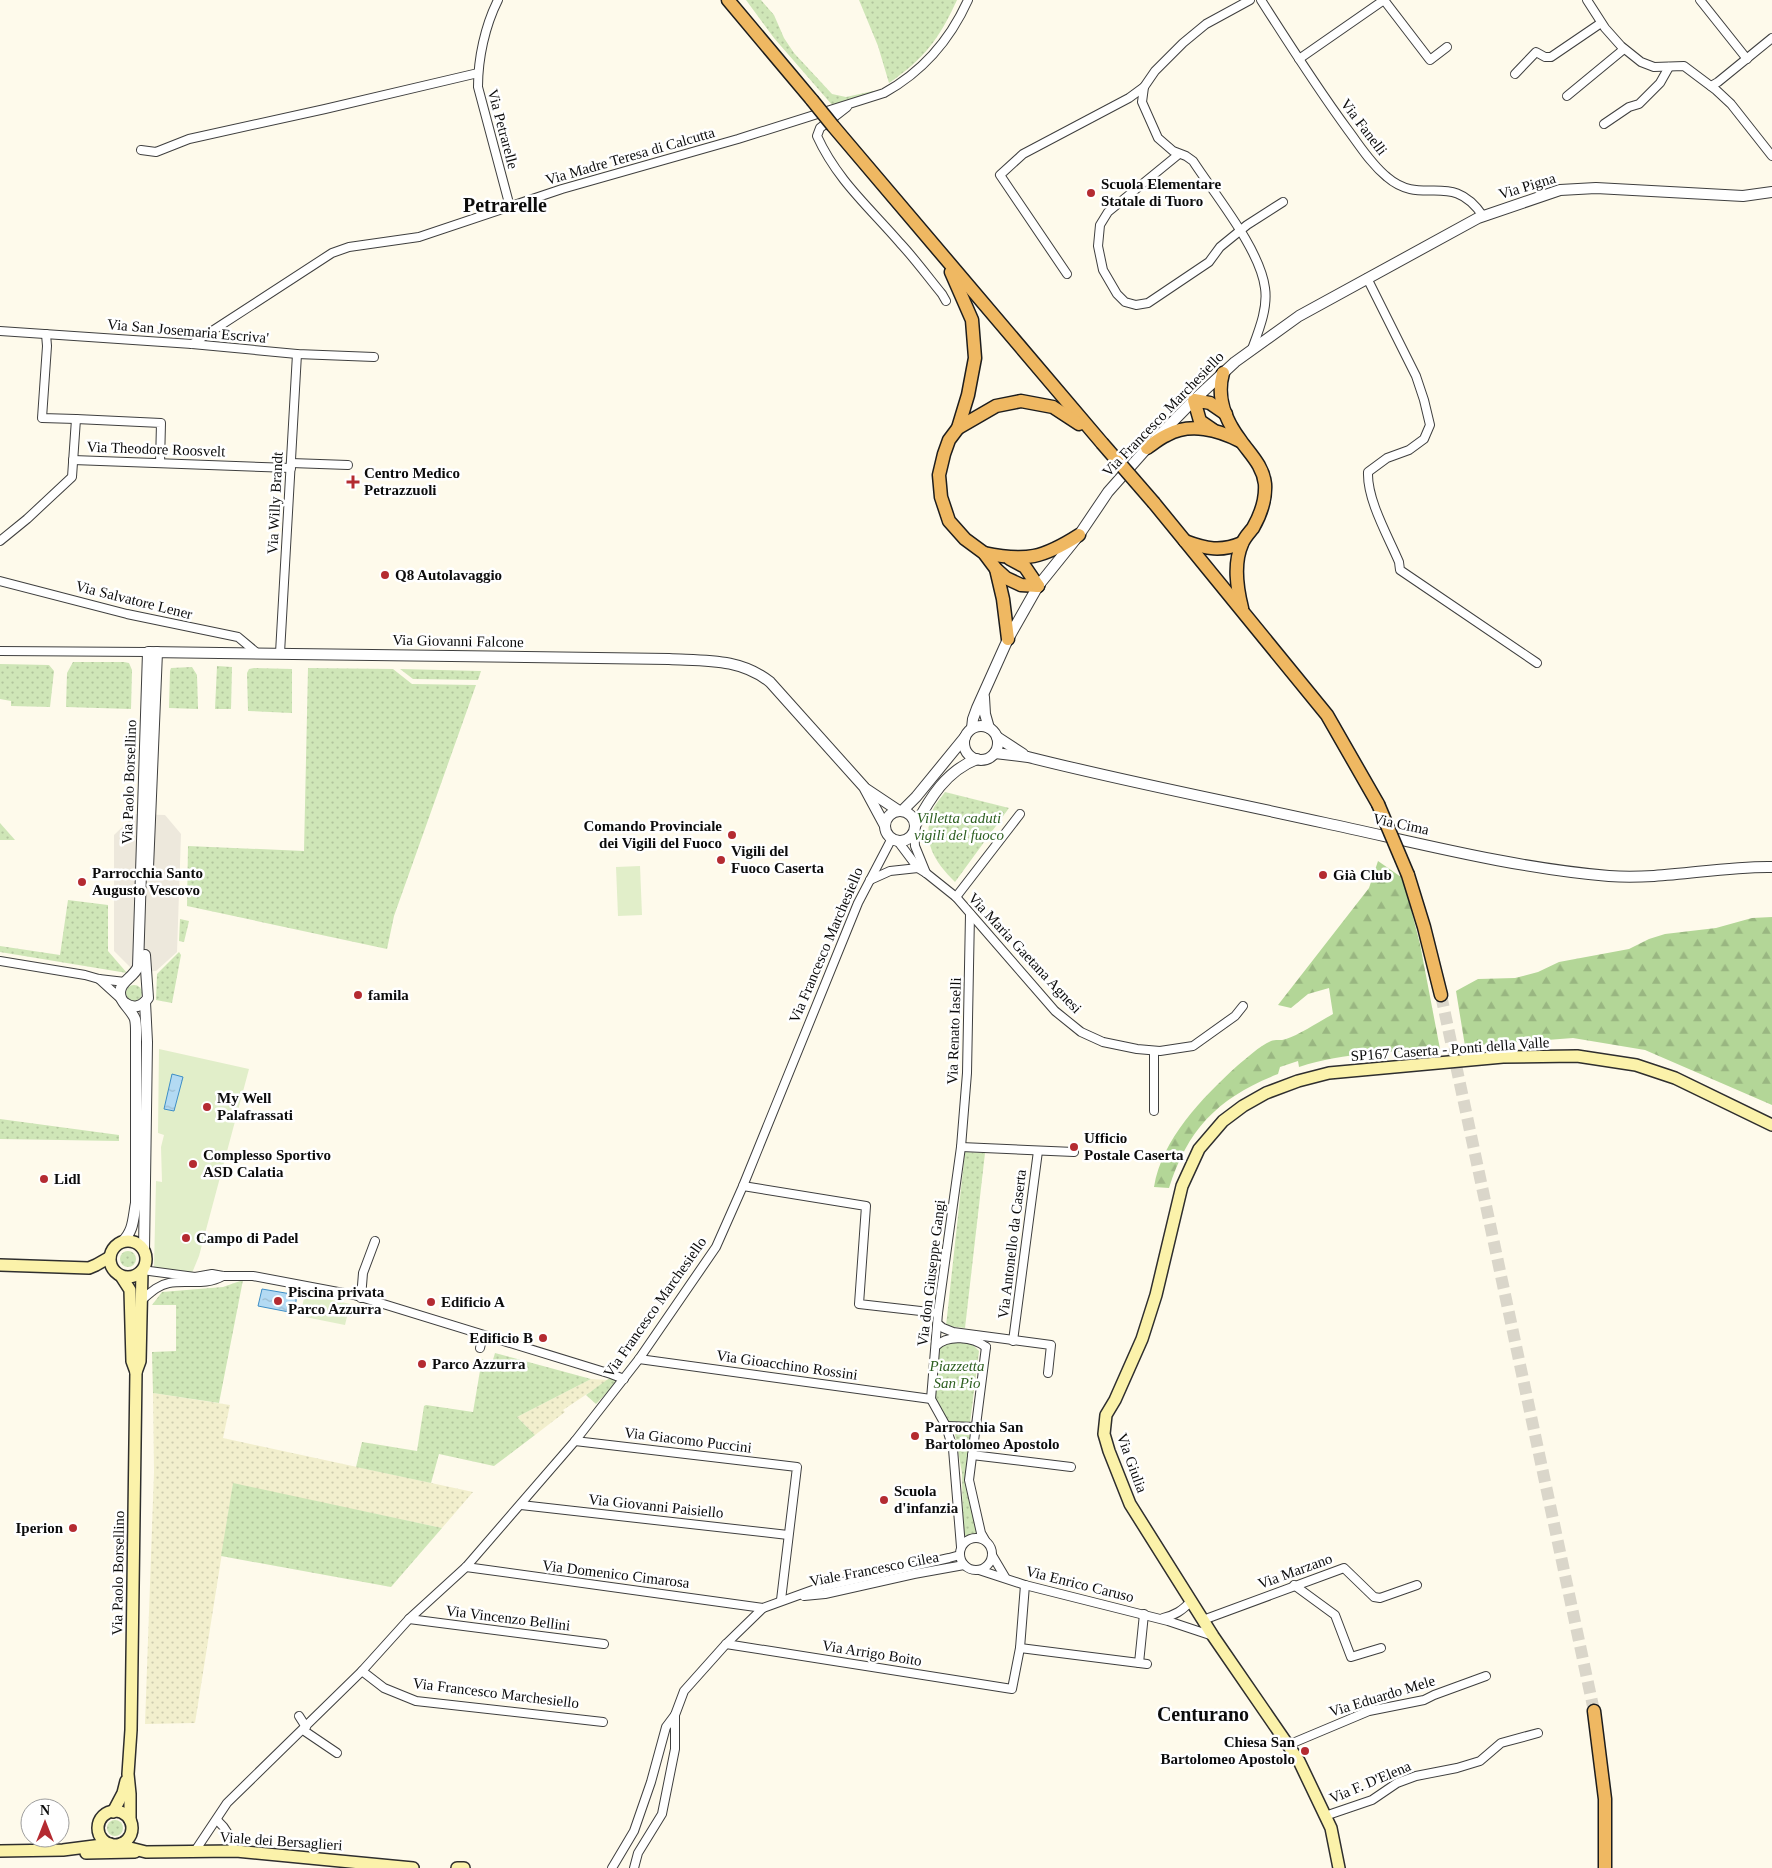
<svg xmlns="http://www.w3.org/2000/svg" width="1772" height="1868" font-family="'Times New Roman',serif">
  <style>
    .farmland { fill: url(#farmland-dots) }
    .grass { fill: url(#grass-dots) }
    .forest { fill: url(#forest-firs) }
    .pitch { fill: #e1eec9 }
    .plaza { fill: #ede8dc }
    .water { fill: url(#water-ripples); stroke: #3e8ec6 }
    .lines { fill: none; stroke-linecap: round; stroke-linejoin: round }
    .trunk-tunnel { stroke: #dad6ca; stroke-width: 12; stroke-dasharray: 12 6; stroke-linecap: butt }
    .minor-casing { stroke: #3f3f3f; stroke-width: 10 }
    .tertiary-casing { stroke: #3f3f3f; stroke-width: 12 }
    .secondary-casing { stroke: #2e2e2e; stroke-width: 14 }
    .trunk-casing { stroke: #1d1d1d; stroke-width: 15 }
    .minor { stroke: #fff; stroke-width: 8 }
    .tertiary { stroke: #fff; stroke-width: 10 }
    .secondary { stroke: #fbf2aa; stroke-width: 11 }
    .trunk { stroke: #efb862; stroke-width: 12 }
    .trunk-bridge-casing { stroke: #1d1d1d; stroke-width: 15; stroke-linecap: butt }
    .trunk-bridge { stroke: #efb862; stroke-width: 12 }
    .poi-dot { fill: #b42b31; stroke: #fff; stroke-width: 2 }
    .labels { text-anchor: middle; stroke-width: 5; stroke-linejoin: round; paint-order: stroke }
    .street-label { font-size: 15px; fill: #0c0c0c; stroke: #fff }
    .poi-label { font-size: 15px; font-weight: bold; fill: #0c0c0c; stroke: #fff; text-anchor: start }
    .park-label { font-size: 15px; font-style: italic; fill: #2d5f20; stroke: #fff }
    .district-label { font-size: 20px; font-weight: bold; fill: #0c0c0c; stroke: #fff }
  </style>
  <defs>
    <pattern id="farmland-dots" width="8" height="8" patternUnits="userSpaceOnUse" patternTransform="scale(1.25)"><rect width="8" height="8" fill="#f2efcd"/><path d="M2 2h.1M6 6h.1" fill="none" stroke="#ceccaf" stroke-width="1.8" stroke-linecap="round"/></pattern>
    <pattern id="grass-dots" width="8" height="8" patternUnits="userSpaceOnUse" patternTransform="scale(1.25)"><rect width="8" height="8" fill="#cfe6b7"/><path d="M2 2h.1M6 6h.1" fill="none" stroke="#b1c49c" stroke-width="1.8" stroke-linecap="round"/></pattern>
    <pattern id="forest-firs" width="22" height="20" patternUnits="userSpaceOnUse" patternTransform="scale(1.25)"><rect width="22" height="20" fill="#b3d697"/><path d="M5 1l3.5 6h-7zM16 11l3.5 6h-7z" fill="#99b681"/></pattern>
    <pattern id="water-ripples" width="26" height="14" patternUnits="userSpaceOnUse" patternTransform="scale(1.25)"><rect width="26" height="14" fill="#b3daf3"/><path d="M2 4q2-2 4 0t4 0M15 11q2-2 4 0t4 0" fill="none" stroke="#99bacf"/></pattern>
  </defs>
  <rect width="100%" height="100%" fill="#fefaeb"/>
  <g class="farmland">
    <polygon points="591,1379 608,1380 563,1410 565,1412 535,1435 517,1417"/>
    <polygon points="153,1393 230,1405 223,1438 473,1492 442,1528 233,1484 195,1723 145,1724 154,1472"/>
  </g>
  <g class="grass">
    <polygon points="746,0 761,0 774,15 784,38 794,53 832,94 846,97 873,91 878,92 833,106 774,38"/>
    <path d="M859 0H957C939 39 925 58 889 83L878 46Z"/>
    <polygon points="73,662 124,662 129,663 132,670 131,709 66,707 67,673"/>
    <polygon points="0,664 49,665 54,671 50,707 11,706 11,701 0,699"/>
    <polygon points="217,666 232,667 231,709 215,709"/>
    <polygon points="192,667 197,675 198,709 169,708 170,671 171,668"/>
    <polygon points="254,668 292,669 292,713 248,711 247,673 249,669"/>
    <polygon points="308,668 393,669 412,684 476,685 394,916 387,949 187,906 188,846 304,851"/>
    <polygon points="400,669 481,671 478,680 413,679"/>
    <path d="M945 792 1009 808 955 882C934 861 922 842 932 812 934 805 941 798 945 792Z"/>
    <polygon points="0,823 15,840 0,840"/>
    <polygon points="68,900 108,905 108,951 127,973 0,952 0,946 60,955"/>
    <polygon points="180,919 189,921 184,942 179,941"/>
    <polygon points="179,952 181,955 172,1003 156,1000 157,974"/>
    <circle cx="134" cy="993" r="8"/>
    <polygon points="0,1119 119,1135 119,1141 0,1139"/>
    <polygon points="965,1152 985,1153 965,1328 946,1326"/>
    <circle cx="128" cy="1259" r="8"/>
    <polygon points="243,1280 219,1403 153,1393 152,1352 176,1351 176,1305 152,1305 162,1292 223,1287"/>
    <polygon points="951,1342 972,1344 979,1351 970,1423 949,1422 935,1399 940,1346"/>
    <polygon points="495,1353 591,1379 517,1417 535,1435 494,1466 439,1454 431,1483 356,1467 362,1442 417,1451 424,1406 426,1405 473,1412 482,1359 492,1363"/>
    <polygon points="611,1377 619,1380 596,1404 586,1395"/>
    <polygon points="955,1434 970,1435 966,1480 978,1535 963,1538 962,1473"/>
    <polygon points="233,1483 442,1528 391,1587 221,1556"/>
    <circle cx="115" cy="1828" r="8"/>
  </g>
  <g class="forest">
    <path d="M1378 861 1401 877 1407 894 1420 944 1440 1049C1393 1052 1345 1052 1299 1067L1298 1061 1280 1067 1278 1074C1219 1097 1188 1128 1169 1188L1154 1187C1162 1139 1202 1098 1237 1066 1247 1058 1259 1046 1271 1041 1275 1039 1281 1041 1286 1039 1299 1035 1320 1021 1333 1014L1329 988 1308 994 1291 1008 1278 1005 1369 888Z"/>
    <polygon points="1772,917 1772,1105 1645,1050 1573,1038 1465,1046 1456,991 1478,979 1515,978 1538,972 1559,962 1629,949 1649,939 1665,934 1716,928 1752,918"/>
  </g>
  <g class="pitch">
    <polygon points="640,866 642,915 618,916 616,867"/>
    <polygon points="159,1049 249,1069 199,1256 192,1273 154,1268 156,1181 162,1182 161,1147 164,1135 158,1133"/>
    <polygon points="305,1294 350,1304 345,1325 300,1316"/>
  </g>
  <polygon class="plaza" points="136,814 165,815 181,834 177,952 156,971 135,972 114,951 114,835"/>
  <g class="water">
    <polygon points="172,1074 183,1077 174,1111 164,1109"/>
    <polygon points="262,1289 297,1295 294,1313 258,1306"/>
  </g>
  <g class="lines">
    <polyline class="trunk-tunnel" points="1441,995 1594,1711"/>
    <g class="minor-casing">
      <g id="minor">
        <path d="M498 0C485 26 478 58 478 87L510 207"/>
        <path d="M1250 0 1206 24 1183 43 1155 71 1144 87 1142 102 1158 138 1173 151 1186 156 1193 161C1215 195 1260 249 1265 288 1268 308 1259 330 1252 349"/>
        <path d="M1261 0C1289 44 1317 88 1348 130 1360 146 1371 164 1387 177 1423 208 1451 169 1483 216"/>
        <polyline points="1384,0 1430,60 1447,47"/>
        <polyline points="1587,0 1605,28 1621,46 1641,62 1654,67 1684,66 1716,90 1731,104 1772,156"/>
        <polyline points="1700,0 1747,59"/>
        <polyline points="1299,59 1384,0"/>
        <polyline points="1515,74 1536,52 1545,57 1551,57 1601,23"/>
        <polyline points="1711,86 1718,82 1772,38"/>
        <polyline points="1567,96 1624,49"/>
        <path d="M847 107 820 128 817 136C837 180 869 207 900 243 915 259 928 277 942 294L946 301"/>
        <polyline points="1604,124 1629,107 1639,104 1660,83 1669,67"/>
        <polyline points="141,150 156,152 189,139 325,109 478,73"/>
        <polyline points="1179,154 1108,212 1100,225 1098,246 1103,270 1117,294 1125,302 1136,305 1148,303 1209,262 1220,247 1247,225 1283,202"/>
        <polyline points="1067,274 1000,175 1023,154 1129,98 1144,87"/>
        <path d="M1367 278 1416 376 1424 400 1430 425 1424 439 1409 450 1387 458 1368 472C1367 500 1388 536 1399 562L1400 570 1537 663"/>
        <polyline points="0,331 192,344 297,354 374,357"/>
        <polyline points="46,334 47,346 42,418 76,419"/>
        <path d="M192 344 332 253 349 247 419 237 562 189 738 139 884 93C922 72 950 40 968 0"/>
        <polyline points="73,460 291,468"/>
        <polyline points="291,463 348,465"/>
        <polyline points="0,541 27,519 72,477 76,419 161,423 160,463"/>
        <polyline points="0,581 127,614 238,637 257,653"/>
        <polyline points="0,651 148,652"/>
        <polyline points="280,653 297,354"/>
        <polyline points="914,830 915,846 926,873"/>
        <polyline points="897,840 918,868 926,873 956,897 1055,1011 1081,1032 1103,1042 1137,1049 1160,1051 1193,1046 1235,1016 1243,1006"/>
        <polyline points="870,880 890,871 918,868"/>
        <polyline points="956,897 1020,814"/>
        <polyline points="0,961 85,975 99,979 125,982"/>
        <polyline points="99,979 121,999"/>
        <polyline points="1154,1051 1154,1111"/>
        <polyline points="961,1147 1074,1152"/>
        <polyline points="743,1186 866,1206 859,1304 938,1313"/>
        <polyline points="142,1270 195,1277 212,1274 223,1276 253,1276 354,1295 611,1374 624,1379"/>
        <polyline points="361,1298 363,1273 375,1241"/>
        <path d="M142 1300C150 1293 158 1285 169 1283 187 1280 206 1286 223 1276"/>
        <polyline points="938,1324 943,1328 953,1332 1051,1345 1048,1373"/>
        <polyline points="1013,1341 1038,1151"/>
        <path d="M936 1346C948 1334 973 1337 986 1347"/>
        <polyline points="480,1348 483,1335"/>
        <polyline points="639,1359 931,1399"/>
        <polyline points="946,1426 977,1427"/>
        <polyline points="575,1441 797,1467 781,1600"/>
        <polyline points="972,1455 1071,1467"/>
        <polyline points="521,1505 788,1535"/>
        <circle cx="976" cy="1554" r="16"/>
        <polyline points="985,1540 981,1533 969,1480 986,1347"/>
        <polyline points="961,1547 953,1449 946,1426 931,1399 938,1313 961,1147 967,1073 970,914"/>
        <polyline points="992,1555 1005,1577"/>
        <polyline points="466,1567 763,1608"/>
        <polyline points="979,1570 1025,1585 1168,1621 1213,1636"/>
        <polyline points="1294,1585 1335,1615 1351,1657 1381,1648"/>
        <polyline points="804,1596 825,1594 914,1574 964,1565"/>
        <path d="M1163 1618C1175 1615 1182 1611 1191 1601"/>
        <polyline points="409,1619 604,1644"/>
        <polyline points="1203,1620 1344,1568 1374,1597 1380,1598 1417,1585"/>
        <polyline points="726,1644 1012,1689 1020,1648 1025,1585"/>
        <polyline points="1020,1648 1147,1664"/>
        <polyline points="1139,1663 1144,1614"/>
        <polyline points="362,1671 384,1688 416,1701 603,1722"/>
        <polyline points="299,1716 306,1727"/>
        <polyline points="303,1730 337,1753"/>
        <polyline points="1288,1745 1369,1711 1424,1700 1434,1695 1486,1676"/>
        <polyline points="1325,1816 1372,1800 1397,1783 1416,1776 1457,1768 1480,1761 1501,1743 1538,1733"/>
        <path d="M217 1820C227 1829 232 1838 234 1851"/>
        <polyline points="195,1851 227,1803 362,1671 409,1619 466,1567 575,1441 639,1359 716,1247 743,1186 858,903 892,838"/>
        <polyline points="612,1868 634,1831 651,1782 666,1727 675,1715 684,1691 726,1644 763,1608 821,1587 949,1558 960,1555"/>
        <polyline points="634,1868 638,1853 662,1814 675,1749 675,1715"/>
      </g>
    </g>
    <g class="tertiary-casing">
      <g id="tertiary">
        <polyline points="984,697 985,714 989,728"/>
        <circle cx="981" cy="743" r="17"/>
        <polyline points="972,728 973,719 977,708 1008,639 1038,586 1079,535 1108,492 1147,448 1194,400 1235,362 1299,316 1478,218 1560,190 1596,188 1743,196 1772,192"/>
        <polyline points="997,737 1023,754"/>
        <path d="M995 753 1028 757C1127 782 1226 801 1325 823 1419 843 1513 868 1609 876 1664 880 1718 866 1772 867"/>
        <polyline points="866,789 899,811"/>
        <polyline points="902,811 916,797 965,737"/>
        <circle cx="900" cy="826" r="15"/>
        <path d="M915 826C930 798 946 771 977 759"/>
        <polyline points="148,868 157,652"/>
        <path d="M125 1003C133 1009 142 1007 148 998L145 955"/>
        <path d="M122 1242C134 1231 133 1218 136 1203V1031C136 1027 136 1023 135 1019 131 1008 116 1000 121 988 124 980 134 976 138 967L148 652 669 659C706 661 740 658 770 682L864 787 885 826"/>
        <polyline points="144,1251 147,1042 145,1002"/>
      </g>
    </g>
    <g class="secondary-casing">
      <g id="secondary">
        <circle cx="128" cy="1259" r="18"/>
        <polyline points="0,1265 89,1268 96,1265 110,1257"/>
        <polyline points="121,1276 130,1290 132,1361 136,1372"/>
        <circle cx="115" cy="1828" r="17"/>
        <polyline points="113,1812 123,1793 126,1781"/>
        <polyline points="130,1820 130,1794 128,1774 131,1730 136,1372 140,1361 142,1271"/>
        <polyline points="121,1844 130,1848 146,1852 236,1851 413,1868"/>
        <polyline points="0,1851 63,1850 110,1844"/>
        <polyline points="86,1853 135,1852"/>
        <polyline points="457,1868 464,1868"/>
        <polyline points="1339,1868 1331,1828 1299,1761 1213,1636 1130,1504 1109,1451 1104,1434 1106,1415 1115,1400 1142,1339 1156,1295 1182,1186 1199,1149 1223,1121 1243,1106 1266,1093 1298,1081 1329,1073 1503,1057 1577,1056 1636,1065 1675,1078 1772,1125"/>
      </g>
    </g>
    <g class="trunk-casing">
      <g id="trunk">
        <polyline points="728,0 812,100"/>
        <polyline points="833,126 1102,443"/>
        <polyline points="951,272 972,320 975,358 968,395 958,428 949,440 944,454 939,475 941,497 949,521 965,539 984,553 996,569 1006,578 1021,585 1038,586"/>
        <path d="M1223 373C1216 398 1225 420 1241 441 1251 455 1263 466 1265 484 1266 500 1261 514 1253 528 1249 533 1244 538 1242 544 1233 564 1237 588 1242 608"/>
        <polyline points="958,428 996,406 1021,401 1053,407 1079,424"/>
        <polyline points="1213,430 1200,421 1194,400 1210,403 1226,414"/>
        <path d="M1147 448C1154 443 1160 438 1167 435 1190 422 1219 430 1240 441"/>
        <polyline points="1154,503 1327,715 1378,804"/>
        <path d="M1185 541C1206 549 1221 552 1242 543"/>
        <path d="M984 553C1026 562 1043 558 1079 535"/>
        <polyline points="1010,559 1025,567 1038,586"/>
        <polyline points="996,569 1003,599 1008,639"/>
        <polyline points="1408,875 1424,927 1441,995"/>
        <polyline points="1594,1711 1605,1799 1605,1868"/>
      </g>
    </g>
    <use href="#minor" class="minor"/>
    <use href="#tertiary" class="tertiary"/>
    <use href="#secondary" class="secondary"/>
    <use href="#trunk" class="trunk"/>
    <g class="trunk-bridge-casing">
      <g id="trunk-bridge">
        <polyline points="812,100 833,126"/>
        <polyline points="1102,443 1154,503"/>
        <polyline points="1378,804 1408,875"/>
      </g>
    </g>
    <use href="#trunk-bridge" class="trunk-bridge"/>
  </g>
  <g class="poi-dot">
    <circle cx="1091" cy="193" r="5"/>
    <path d="M350.5 474.5h5v5h5v5h-5v5h-5v-5h-5v-5h5z"/>
    <circle cx="385" cy="575" r="5"/>
    <circle cx="732" cy="835" r="5"/>
    <circle cx="721" cy="860" r="5"/>
    <circle cx="1323" cy="875" r="5"/>
    <circle cx="82" cy="882" r="5"/>
    <circle cx="358" cy="995" r="5"/>
    <circle cx="207" cy="1107" r="5"/>
    <circle cx="1074" cy="1147" r="5"/>
    <circle cx="193" cy="1164" r="5"/>
    <circle cx="44" cy="1179" r="5"/>
    <circle cx="186" cy="1238" r="5"/>
    <circle cx="278" cy="1301" r="5"/>
    <circle cx="431" cy="1302" r="5"/>
    <circle cx="543" cy="1338" r="5"/>
    <circle cx="422" cy="1364" r="5"/>
    <circle cx="915" cy="1436" r="5"/>
    <circle cx="884" cy="1500" r="5"/>
    <circle cx="73" cy="1528" r="5"/>
    <circle cx="1305" cy="1751" r="5"/>
  </g>
  <g class="labels">
    <g class="street-label">
      <text transform="translate(1364 127) rotate(53)" y="5">Via Fanelli</text>
      <text transform="translate(503 129) rotate(75)" y="5">Via Petrarelle</text>
      <text transform="translate(630 156) rotate(-16)" y="5">Via Madre Teresa di Calcutta</text>
      <text transform="translate(1527 186) rotate(-17)" y="5">Via Pigna</text>
      <text transform="translate(188 331) rotate(5)" y="5">Via San Josemaria Escriva'</text>
      <text transform="translate(1163 414) rotate(-46)" y="5">Via Francesco Marchesiello</text>
      <text transform="translate(156 449) rotate(2)" y="5">Via Theodore Roosvelt</text>
      <text transform="translate(275 503) rotate(-87)" y="5">Via Willy Brandt</text>
      <text transform="translate(134 600) rotate(14)" y="5">Via Salvatore Lener</text>
      <text transform="translate(458 641) rotate(1)" y="5">Via Giovanni Falcone</text>
      <text transform="translate(129 782) rotate(-88)" y="5">Via Paolo Borsellino</text>
      <text transform="translate(1401 824) rotate(12)" y="5">Via Cima</text>
      <text transform="translate(826 945) rotate(-67)" y="5">Via Francesco Marchesiello</text>
      <text transform="translate(1025 953) rotate(47)" y="5">Via Maria Gaetana Agnesi</text>
      <text transform="translate(954 1031) rotate(-88)" y="5">Via Renato Iaselli</text>
      <text transform="translate(1450 1049) rotate(-4)" y="5">SP167 Caserta - Ponti della Valle</text>
      <text transform="translate(1012 1244) rotate(-83)" y="5">Via Antonello da Caserta</text>
      <text transform="translate(931 1273) rotate(-83)" y="5">Via don Giuseppe Gangi</text>
      <text transform="translate(655 1307) rotate(-55)" y="5">Via Francesco Marchesiello</text>
      <text transform="translate(787 1365) rotate(8)" y="5">Via Gioacchino Rossini</text>
      <text transform="translate(688 1440) rotate(7)" y="5">Via Giacomo Puccini</text>
      <text transform="translate(1132 1463) rotate(70)" y="5">Via Giulia</text>
      <text transform="translate(656 1506) rotate(6)" y="5">Via Giovanni Paisiello</text>
      <text transform="translate(874 1569) rotate(-11)" y="5">Viale Francesco Cilea</text>
      <text transform="translate(1295 1571) rotate(-20)" y="5">Via Marzano</text>
      <text transform="translate(118 1573) rotate(-89)" y="5">Via Paolo Borsellino</text>
      <text transform="translate(616 1574) rotate(7)" y="5">Via Domenico Cimarosa</text>
      <text transform="translate(1080 1584) rotate(14)" y="5">Via Enrico Caruso</text>
      <text transform="translate(508 1618) rotate(7)" y="5">Via Vincenzo Bellini</text>
      <text transform="translate(872 1653) rotate(9)" y="5">Via Arrigo Boito</text>
      <text transform="translate(496 1693) rotate(7)" y="5">Via Francesco Marchesiello</text>
      <text transform="translate(1382 1696) rotate(-17)" y="5">Via Eduardo Mele</text>
      <text transform="translate(1370 1782) rotate(-23)" y="5">Via F. D'Elena</text>
      <text transform="translate(281 1841) rotate(4)" y="5">Viale dei Bersaglieri</text>
    </g>
    <g class="poi-label">
      <text x="1101" y="189">Scuola Elementare<tspan x="1101" dy="17">Statale di Tuoro</tspan></text>
      <text x="364" y="478">Centro Medico<tspan x="364" dy="17">Petrazzuoli</tspan></text>
      <text x="395" y="580">Q8 Autolavaggio</text>
      <text x="722" y="831" text-anchor="end">Comando Provinciale<tspan x="722" dy="17">dei Vigili del Fuoco</tspan></text>
      <text x="731" y="856">Vigili del<tspan x="731" dy="17">Fuoco Caserta</tspan></text>
      <text x="92" y="878">Parrocchia Santo<tspan x="92" dy="17">Augusto Vescovo</tspan></text>
      <text x="1333" y="880">Già Club</text>
      <text x="368" y="1000">famila</text>
      <text x="217" y="1103">My Well<tspan x="217" dy="17">Palafrassati</tspan></text>
      <text x="1084" y="1143">Ufficio<tspan x="1084" dy="17">Postale Caserta</tspan></text>
      <text x="203" y="1160">Complesso Sportivo<tspan x="203" dy="17">ASD Calatia</tspan></text>
      <text x="54" y="1184">Lidl</text>
      <text x="196" y="1243">Campo di Padel</text>
      <text x="288" y="1297">Piscina privata<tspan x="288" dy="17">Parco Azzurra</tspan></text>
      <text x="441" y="1307">Edificio A</text>
      <text x="533" y="1343" text-anchor="end">Edificio B</text>
      <text x="432" y="1369">Parco Azzurra</text>
      <text x="925" y="1432">Parrocchia San<tspan x="925" dy="17">Bartolomeo Apostolo</tspan></text>
      <text x="894" y="1496">Scuola<tspan x="894" dy="17">d'infanzia</tspan></text>
      <text x="63" y="1533" text-anchor="end">Iperion</text>
      <text x="1295" y="1747" text-anchor="end">Chiesa San<tspan x="1295" dy="17">Bartolomeo Apostolo</tspan></text>
    </g>
    <g class="park-label">
      <text x="959" y="823">Villetta caduti<tspan x="959" dy="17">vigili del fuoco</tspan></text>
      <text x="957" y="1371">Piazzetta<tspan x="957" dy="17">San Pio</tspan></text>
    </g>
    <g class="district-label">
      <text x="505" y="212">Petrarelle</text>
      <text x="1203" y="1721">Centurano</text>
    </g>
  </g>
  <g transform="translate(45 1823)"><circle r="24" fill="#ffffff" stroke="#9e9e9e"/>
  <path d="M0-4L9 19L0 12L-9 19Z" fill="#b42b31"/>
  <text y="-8" font-size="14" font-weight="bold" text-anchor="middle" fill="#0c0c0c">N</text>
  </g>
</svg>
